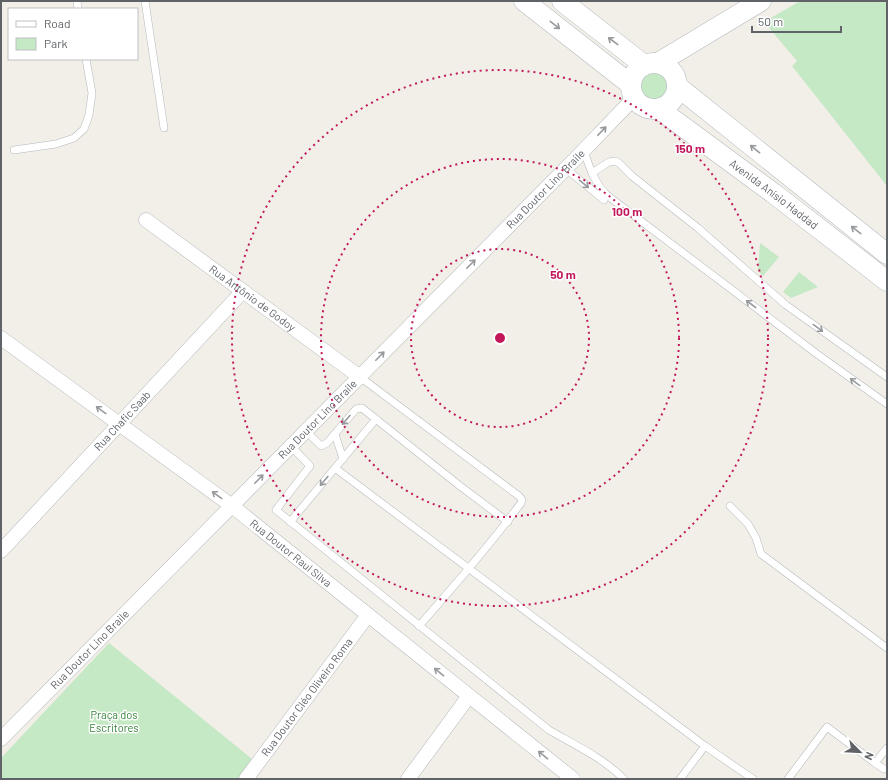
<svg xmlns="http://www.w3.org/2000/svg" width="888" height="780" font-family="Barlow,sans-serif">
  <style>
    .green { fill: #c5e8c5 }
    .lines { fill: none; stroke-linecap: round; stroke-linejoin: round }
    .lane-casing { stroke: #b5b8bc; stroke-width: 8 }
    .street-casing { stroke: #b5b8bc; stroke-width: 15 }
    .secondary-casing { stroke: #b6babf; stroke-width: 21 }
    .lane { stroke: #fff; stroke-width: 7 }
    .street { stroke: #fff; stroke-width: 14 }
    .secondary { stroke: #fff; stroke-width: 20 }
    .oneway { stroke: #979a9d }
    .ring { fill: none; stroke: #c2185b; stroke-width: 2; stroke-dasharray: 2 4 }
    .labels { text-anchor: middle; stroke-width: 3; stroke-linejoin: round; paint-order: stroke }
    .street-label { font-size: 11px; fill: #5f6368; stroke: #fff }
    .park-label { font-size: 11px; fill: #348238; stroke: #fff }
    .centre { fill: #c2185b; stroke: #fff; stroke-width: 2 }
    .ring-label { font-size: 12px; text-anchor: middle; font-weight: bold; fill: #c2185b; stroke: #fff; stroke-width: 3; stroke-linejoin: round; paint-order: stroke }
  </style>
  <rect width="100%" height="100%" fill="#f1efe8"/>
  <g class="green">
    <polygon points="800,1 887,1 887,186 792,66 797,61 764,22"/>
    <circle cx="653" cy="86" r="18"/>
    <polygon points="760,243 779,257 763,276 758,271"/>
    <polygon points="799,272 818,287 791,298 783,292"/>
    <polygon points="109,643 252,759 238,779 1,779 1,758"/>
  </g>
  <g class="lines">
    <g class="lane-casing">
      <g id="lane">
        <polyline points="77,1 78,9"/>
        <polyline points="145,1 164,128"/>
        <polyline points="14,150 56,144 74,138 84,129 89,115 92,93 86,59"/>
        <path d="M584 150C589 167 595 184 608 196L817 354 887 404"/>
        <polyline points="565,168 604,200"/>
        <polyline points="592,173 609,162 615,161 619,163 632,176 698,228 786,305 887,377"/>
        <path d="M360 377 519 496 522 500 521 503C489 546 454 586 419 626"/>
        <polyline points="306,431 321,446 327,443 356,409 362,408 460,486 508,522"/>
        <polyline points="335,434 343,459"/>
        <path d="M291 446 310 466 276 510 549 730C575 745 603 758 624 779"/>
        <polyline points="335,468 705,746 753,779"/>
        <polyline points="730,506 748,524 756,538 761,554 887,648"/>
        <polyline points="290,522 376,419"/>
        <polyline points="875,763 887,748"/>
        <polyline points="680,779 705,746"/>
        <polyline points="788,779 827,727 875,763 884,769"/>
      </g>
    </g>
    <g class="street-casing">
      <g id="street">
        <path id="s1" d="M146 220 360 377"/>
        <path id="s2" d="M1 338 232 506 573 779"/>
        <path id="s3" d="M1 551 243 291"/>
        <path id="s4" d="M1 739 584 150 634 98"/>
        <path id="s5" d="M246 779 368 615"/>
        <polyline points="408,779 469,696"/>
      </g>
    </g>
    <g class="secondary-casing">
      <g id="secondary">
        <polyline points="524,1 630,84"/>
        <polyline points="562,1 644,65"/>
        <circle cx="654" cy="86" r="23"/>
        <polyline points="658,63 761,1"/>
        <polyline points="677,86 887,254"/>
        <path id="s6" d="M659 109 773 193 887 281"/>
      </g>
    </g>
    <use href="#lane" class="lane"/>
    <use href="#street" class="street"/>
    <use href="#secondary" class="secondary"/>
  </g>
  <defs><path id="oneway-shaft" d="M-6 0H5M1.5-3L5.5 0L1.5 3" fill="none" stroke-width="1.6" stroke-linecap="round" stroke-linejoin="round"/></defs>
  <g class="oneway">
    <use href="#oneway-shaft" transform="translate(555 25) rotate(38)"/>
    <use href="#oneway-shaft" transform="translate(613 41) rotate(-143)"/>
    <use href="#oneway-shaft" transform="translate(602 131) rotate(-46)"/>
    <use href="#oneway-shaft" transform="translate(755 149) rotate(-141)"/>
    <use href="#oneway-shaft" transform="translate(584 184) rotate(39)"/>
    <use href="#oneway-shaft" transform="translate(856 230) rotate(-142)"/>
    <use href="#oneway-shaft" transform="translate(471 264) rotate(-45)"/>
    <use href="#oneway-shaft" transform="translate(751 304) rotate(-143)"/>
    <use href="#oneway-shaft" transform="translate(818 328) rotate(36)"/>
    <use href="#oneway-shaft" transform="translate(380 356) rotate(-45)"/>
    <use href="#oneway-shaft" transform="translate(855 382) rotate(-144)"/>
    <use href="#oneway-shaft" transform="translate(101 410) rotate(-144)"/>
    <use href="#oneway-shaft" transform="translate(346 420) rotate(131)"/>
    <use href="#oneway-shaft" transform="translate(259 479) rotate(-45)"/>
    <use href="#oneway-shaft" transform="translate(324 481) rotate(130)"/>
    <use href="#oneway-shaft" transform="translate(217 495) rotate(-144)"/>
    <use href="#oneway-shaft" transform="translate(439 672) rotate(-141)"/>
    <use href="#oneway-shaft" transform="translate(543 755) rotate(-141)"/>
  </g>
  <g class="ring">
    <circle cx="500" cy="338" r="89"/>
    <circle cx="500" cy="338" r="179"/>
    <circle cx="500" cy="338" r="268"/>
  </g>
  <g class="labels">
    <g class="street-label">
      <text dy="4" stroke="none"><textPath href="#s4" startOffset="774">Rua Doutor Lino Braile</textPath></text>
      <text dy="4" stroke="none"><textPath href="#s6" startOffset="143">Avenida Anísio Haddad</textPath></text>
      <text dy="4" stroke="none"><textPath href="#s1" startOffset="132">Rua Antônio de Godoy</textPath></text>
      <text dy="4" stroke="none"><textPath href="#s4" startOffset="450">Rua Doutor Lino Braile</textPath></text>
      <text dy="4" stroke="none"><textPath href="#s3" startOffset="178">Rua Chafic Saab</textPath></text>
      <text dy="4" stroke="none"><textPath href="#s2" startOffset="361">Rua Doutor Raul Silva</textPath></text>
      <text dy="4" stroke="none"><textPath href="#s4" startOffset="126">Rua Doutor Lino Braile</textPath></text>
      <text dy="4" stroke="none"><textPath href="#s5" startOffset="102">Rua Doutor Cléo Oliveiro Roma</textPath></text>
    </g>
    <g class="park-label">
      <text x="114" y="719">Praça dos<tspan x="114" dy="13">Escritores</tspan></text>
    </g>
  </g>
  <circle cx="500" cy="338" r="6" class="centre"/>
  <g class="ring-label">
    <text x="690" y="153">150 m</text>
    <text x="627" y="216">100 m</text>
    <text x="563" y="279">50 m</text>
  </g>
  <rect width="888" height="780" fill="none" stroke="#5f6368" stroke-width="4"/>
  <rect x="8" y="8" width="130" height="52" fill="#ffffff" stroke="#bfc1c3"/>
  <rect x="16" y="21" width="20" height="6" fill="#ffffff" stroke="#bfc1c3"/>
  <text x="44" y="28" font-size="12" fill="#5f6368">Road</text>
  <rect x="16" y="38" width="20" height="12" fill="#c5e8c5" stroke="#bfc1c3"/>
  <text x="44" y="48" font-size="12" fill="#5f6368">Park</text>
  <g transform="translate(860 752) rotate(114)" stroke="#ffffff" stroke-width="3" paint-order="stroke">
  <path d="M0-3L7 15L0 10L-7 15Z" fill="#5f6368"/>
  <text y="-6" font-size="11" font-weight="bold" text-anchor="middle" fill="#5f6368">N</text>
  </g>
  <path d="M752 26v6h89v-6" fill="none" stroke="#5f6368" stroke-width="2"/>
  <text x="758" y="26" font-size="12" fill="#5f6368" stroke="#ffffff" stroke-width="3" paint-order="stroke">50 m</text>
</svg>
